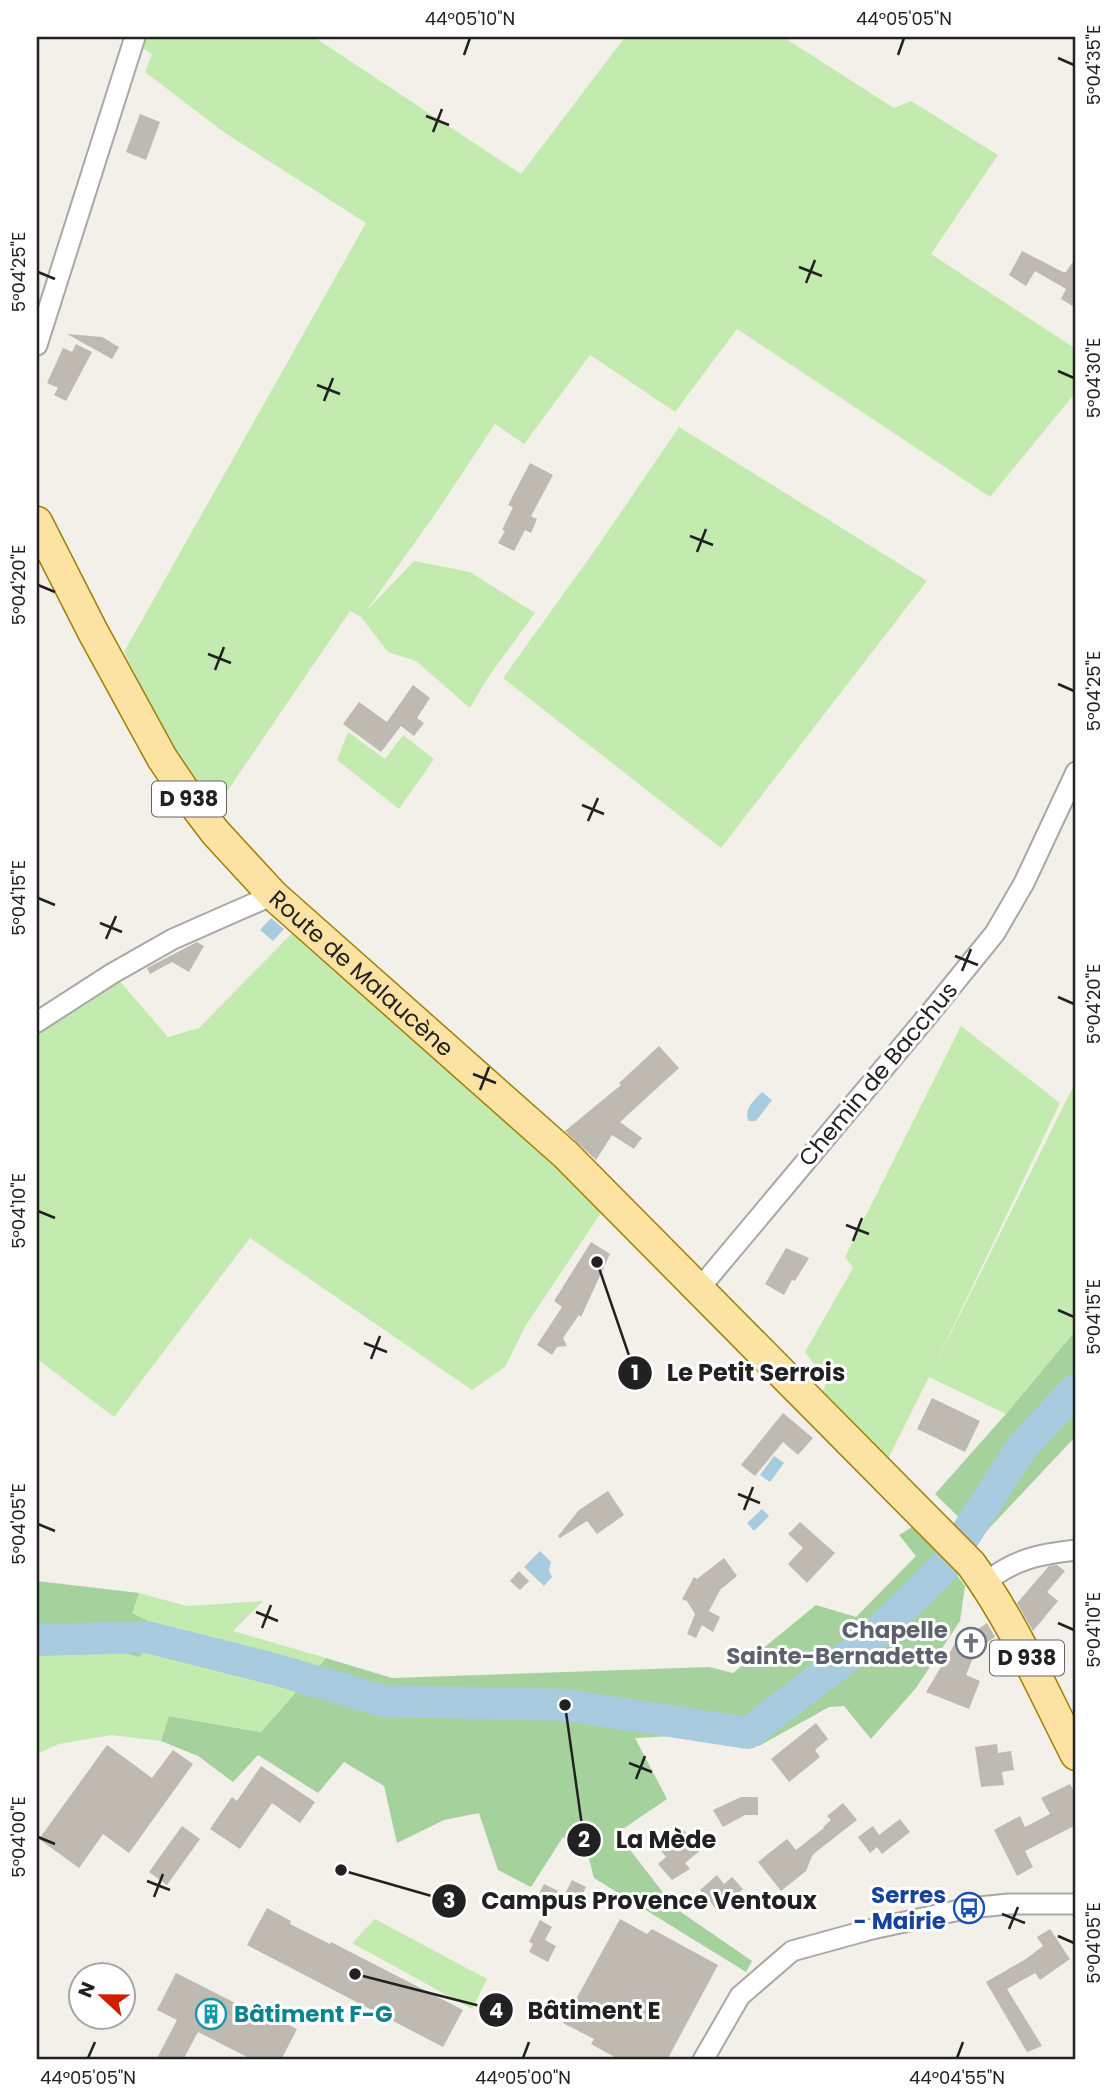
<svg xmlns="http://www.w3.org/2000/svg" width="1113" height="2097" font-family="Poppins,sans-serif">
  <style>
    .grass { fill: #c4ebaf }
    .forest { fill: #a5d19d }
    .water { fill: #a9cbdf }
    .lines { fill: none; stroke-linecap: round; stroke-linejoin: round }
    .river { stroke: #a9cbdf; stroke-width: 32 }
    .building { fill: #beb9b1 }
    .minor-casing { stroke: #a8a8a8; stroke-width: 23 }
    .primary-casing { stroke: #9f8000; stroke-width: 33 }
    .minor { stroke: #fff; stroke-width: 19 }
    .primary { stroke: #fce2a3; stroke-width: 30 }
    .ticks { fill: none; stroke: #212121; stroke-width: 2.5 }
    .labels { text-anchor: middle; stroke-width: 6; stroke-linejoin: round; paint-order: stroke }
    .shield { fill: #fff; stroke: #646464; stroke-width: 2 }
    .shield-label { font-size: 21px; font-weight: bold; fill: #212121 }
    .street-label { font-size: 23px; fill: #212121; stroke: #fff }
    .worship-label { font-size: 23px; font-weight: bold; fill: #5b616d; stroke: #fff; text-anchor: end }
    .transit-label { font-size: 23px; font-weight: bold; fill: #164399; stroke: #fff; text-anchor: end }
    .culture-label { font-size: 23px; font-weight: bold; fill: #0d838f; stroke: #fff; text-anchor: start }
    .leader { fill: none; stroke: #212121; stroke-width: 2.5 }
    .callout-dot { fill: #212121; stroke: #fff; stroke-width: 2.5 }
    .mark-label { font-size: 21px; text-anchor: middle; font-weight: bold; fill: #fff }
    .callout-label { font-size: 24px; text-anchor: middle; font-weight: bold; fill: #212121; stroke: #fff; stroke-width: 6; stroke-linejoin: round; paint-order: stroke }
    .neatline { fill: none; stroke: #212121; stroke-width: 2.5 }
    .ticks-label { font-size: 18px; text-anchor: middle; fill: #212121 }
  </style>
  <rect width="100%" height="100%" fill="#f2f0e8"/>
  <g class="grass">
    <polygon points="142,37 314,37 521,174 625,37 783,37 894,108 911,101 998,155 931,254 1076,349 1076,392 990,497 737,329 675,412 590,355 524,444 495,424 438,510 366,611 414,561 470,572 535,613 489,676 470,708 416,661 388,652 361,617 350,611 215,809 176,757 124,652 366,223 225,133 145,72 152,54 139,46"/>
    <polygon points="679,427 927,581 721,848 503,678 600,543"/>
    <polygon points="348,732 385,759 403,735 434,759 399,809 337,760"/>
    <polygon points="297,928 605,1207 526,1325 505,1367 472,1390 250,1238 114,1417 37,1359 37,1030 117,978 168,1037 199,1028"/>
    <polygon points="961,1026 1060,1103 932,1371 1076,1081 1076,1330 1006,1414 929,1377 888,1459 823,1391 827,1381 805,1352 853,1268 845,1257"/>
    <polygon points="139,1593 187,1606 263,1601 233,1631 326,1658 261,1732 170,1716 161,1741 111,1735 59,1744 37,1754 37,1640 73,1639 139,1656 131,1613"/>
    <polygon points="375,1919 487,1979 472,2009 352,1943"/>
  </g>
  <g class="forest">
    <polygon points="1076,1330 1076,1436 980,1538 935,1494 1006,1414"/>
    <polygon points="917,1524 965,1586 960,1621 916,1688 871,1739 844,1706 829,1707 759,1746 691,1735 635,1738 667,1799 617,1833 675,1908 752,1961 746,1972 594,1878 587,1851 563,1837 531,1887 498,1870 479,1813 444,1820 397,1843 384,1786 344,1762 318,1793 258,1755 233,1782 198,1756 161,1741 169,1716 261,1732 326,1658 392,1678 709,1667 733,1673 816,1605 856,1617 916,1556 899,1535"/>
    <polygon points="37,1581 139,1593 132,1613 163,1629 139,1657 73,1639 37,1640"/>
  </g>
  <g class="water">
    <polygon points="271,918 284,929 273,941 260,930"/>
    <path d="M762 1092 772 1100 756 1121H749C742 1111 755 1099 762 1092Z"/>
    <polygon points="774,1456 784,1463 770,1482 760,1475"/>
    <polygon points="762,1509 769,1516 754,1531 747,1523"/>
    <polygon points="540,1551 551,1562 549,1570 552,1577 544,1586 524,1567"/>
  </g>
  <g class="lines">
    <polyline class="river" points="37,1640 147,1637 274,1669 383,1701 565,1705 748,1733 871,1639 945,1566 1023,1446 1076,1389"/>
  </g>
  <g class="building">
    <polygon points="140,114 160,122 146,160 126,152"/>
    <polygon points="1022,251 1063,272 1066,272 1076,257 1076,308 1061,299 1066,289 1035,271 1026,286 1009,275"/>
    <polygon points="67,334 102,337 119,347 112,359"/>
    <polygon points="76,344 92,352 66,401 54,395 58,388 47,383 63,348 72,352"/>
    <polygon points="530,463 553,475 531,516 537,519 531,533 525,530 514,551 498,543 505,531 502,530 513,507 508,505"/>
    <polygon points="413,685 430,698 417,718 424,723 414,736 401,726 381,752 343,724 359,702 387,722"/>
    <polygon points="197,942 204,946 189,972 172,962 150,974 147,968"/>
    <polygon points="659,1046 679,1068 620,1122 642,1138 634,1149 612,1135 596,1160 565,1131 621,1085 619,1083"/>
    <polygon points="591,1242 610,1254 581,1317 579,1315 563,1338 567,1346 557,1347 552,1355 537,1345 562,1307 554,1301"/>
    <polygon points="786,1248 809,1258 795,1281 792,1280 784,1295 765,1284"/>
    <polygon points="932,1398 980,1421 965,1452 917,1429"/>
    <polygon points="783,1413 813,1438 798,1455 783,1442 755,1476 741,1465"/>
    <polygon points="608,1491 624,1515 597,1534 587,1521 560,1538 558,1536 579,1510"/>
    <polygon points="800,1522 835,1553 807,1583 788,1564 803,1548 788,1534"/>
    <polygon points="724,1558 737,1576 720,1590 709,1611 720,1617 713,1632 702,1625 696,1638 687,1634 695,1614 687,1601 682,1599 694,1577 697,1579"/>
    <polygon points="1057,1565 1065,1571 1047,1592 1058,1601 1033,1631 1017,1603 1049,1566"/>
    <polygon points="519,1571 529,1581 520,1590 510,1581"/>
    <polygon points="987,1623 995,1637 976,1650 966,1675 980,1681 969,1709 926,1692 960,1635 965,1638"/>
    <polygon points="816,1723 828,1739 815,1750 820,1757 789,1782 771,1759"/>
    <polygon points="997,1744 998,1753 1011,1751 1014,1770 1002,1772 1004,1785 981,1787 975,1747"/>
    <polygon points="107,1745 152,1778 173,1750 193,1764 129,1853 103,1834 79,1868 39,1839"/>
    <polygon points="261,1766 315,1802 300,1823 272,1803 240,1849 210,1829 232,1797 237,1801"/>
    <polygon points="1070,1784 1076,1796 1076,1825 1025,1851 1033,1867 1017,1876 994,1830 1020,1816 1025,1827 1050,1814 1041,1798"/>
    <polygon points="741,1797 758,1797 758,1815 745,1815 723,1827 713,1810"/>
    <polygon points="843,1803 857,1820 816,1852 812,1856 806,1871 781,1891 758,1862 787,1839 796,1850 824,1828 823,1827 831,1820 827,1816"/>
    <polygon points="900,1819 910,1832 882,1854 877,1847 870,1853 858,1837 873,1826 879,1835"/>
    <polygon points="182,1826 200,1839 167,1885 149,1872"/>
    <polygon points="682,1828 701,1850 685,1863 690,1869 672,1880 658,1864 666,1857 657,1846"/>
    <polygon points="717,1875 724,1884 732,1877 743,1889 718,1911 700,1890"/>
    <polygon points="572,1880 586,1887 576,1907 562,1900"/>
    <polygon points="544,1884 558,1891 549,1910 535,1902"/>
    <polygon points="267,1908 291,1921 290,1924 330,1944 331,1942 463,2010 443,2047 247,1945"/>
    <polygon points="620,1919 647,1934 652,1929 718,1965 667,2060 620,2060 591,2044 594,2039 563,2023"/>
    <polygon points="540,1920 552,1927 545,1940 556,1946 548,1962 529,1952 533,1944 529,1942"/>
    <polygon points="1050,1929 1070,1959 1040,1980 1035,1973 1007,1989 1042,2046 1027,2052 986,1982 1026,1959 1043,1946 1037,1937"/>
    <polygon points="176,1973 273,2022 275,2018 297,2029 281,2060 253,2060 198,2032 183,2060 156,2060 177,2020 157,2010"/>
  </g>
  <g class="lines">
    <g class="minor-casing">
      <g id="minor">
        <polyline points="37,345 135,37"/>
        <polyline points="37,1022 113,973 173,939 273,895"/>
        <polyline points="699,1289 930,1013 995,933 1024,883 1076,772"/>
        <path d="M985 1583C1014 1559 1040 1554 1076 1550"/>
        <polyline points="703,2060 740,1996 792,1951 872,1929 969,1908 1009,1904 1076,1904"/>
      </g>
    </g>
    <g class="primary-casing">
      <g id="primary">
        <path id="s1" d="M37 522 93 632 162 758 187 795 215 832 273 895 565 1154 971 1564C1014 1623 1043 1691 1076 1755"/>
      </g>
    </g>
    <use href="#minor" class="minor"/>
    <use href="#primary" class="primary"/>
  </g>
  <path class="ticks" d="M464 55 470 38M898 55 904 38M1058 58 1074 65M426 116 449 125M433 132 442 109M799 267 822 276M38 272 55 279M806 283 815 260M1058 371 1074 378M317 385 340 394M324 401 333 378M690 536 713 545M697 552 706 529M38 585 55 592M208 654 231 663M215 670 224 647M1058 684 1074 691M582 805 604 814M588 821 598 798M38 898 55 905M100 923 122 932M106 939 116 916M955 956 978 965M962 971 971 949M1058 997 1074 1004M473 1074 496 1083M480 1090 489 1067M38 1211 55 1218M846 1225 869 1234M853 1241 862 1218M1058 1310 1074 1317M364 1343 387 1352M371 1359 380 1336M738 1494 760 1503M744 1510 753 1487M38 1524 55 1531M256 1612 278 1621M1058 1623 1074 1630M262 1628 271 1605M629 1763 652 1772M636 1779 645 1756M38 1837 55 1844M147 1881 170 1890M154 1897 163 1874M1002 1914 1025 1923M1009 1929 1018 1907M1058 1936 1074 1943M88 2058 95 2042M523 2058 529 2042M957 2058 963 2042"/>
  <defs>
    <g id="church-ring" transform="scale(1.575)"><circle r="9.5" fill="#fff" stroke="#6b7280" stroke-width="1.5"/><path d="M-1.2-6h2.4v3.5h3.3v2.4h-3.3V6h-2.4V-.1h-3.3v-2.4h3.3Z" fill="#6b7280"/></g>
    <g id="bus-ring" transform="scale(1.575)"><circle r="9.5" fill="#fff" stroke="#1a4fb4" stroke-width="1.5"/><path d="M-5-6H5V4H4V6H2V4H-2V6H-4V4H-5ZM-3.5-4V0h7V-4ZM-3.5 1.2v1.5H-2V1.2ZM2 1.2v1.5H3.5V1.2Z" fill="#1a4fb4"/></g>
    <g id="building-ring" transform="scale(1.575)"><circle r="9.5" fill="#fff" stroke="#0f9aa8" stroke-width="1.5"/><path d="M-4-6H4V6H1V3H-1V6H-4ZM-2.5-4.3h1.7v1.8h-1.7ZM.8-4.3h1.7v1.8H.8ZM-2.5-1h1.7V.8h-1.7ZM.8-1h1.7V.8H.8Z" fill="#0f9aa8"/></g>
  </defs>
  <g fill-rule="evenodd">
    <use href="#church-ring" x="971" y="1643"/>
    <use href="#bus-ring" x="969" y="1908"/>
    <use href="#building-ring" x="211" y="2014"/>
  </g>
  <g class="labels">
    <g class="shield">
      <rect x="152" y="781.5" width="74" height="35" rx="5"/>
      <rect x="990" y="1640.5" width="74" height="35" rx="5"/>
    </g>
    <g class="shield-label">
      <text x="189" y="806">D 938</text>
      <text x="1027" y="1665">D 938</text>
    </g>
    <g class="street-label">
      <text dy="8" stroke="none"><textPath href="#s1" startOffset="562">Route de Malaucène</textPath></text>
      <text transform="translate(878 1074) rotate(-50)" y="8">Chemin de Bacchus</text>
    </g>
    <g class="worship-label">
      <text x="948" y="1638">Chapelle<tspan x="948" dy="26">Sainte-Bernadette</tspan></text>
    </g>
    <g class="transit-label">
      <text x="946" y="1903">Serres<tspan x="946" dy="26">- Mairie</tspan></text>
    </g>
    <g class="culture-label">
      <text x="234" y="2022">Bâtiment F-G</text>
    </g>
  </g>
  <path class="leader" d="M597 1262L635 1373M565 1705L584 1840M341 1870L449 1901M355 1974L496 2010"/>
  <g class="callout-dot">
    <circle cx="597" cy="1262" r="7"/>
    <circle cx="565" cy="1705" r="7"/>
    <circle cx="341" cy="1870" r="7"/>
    <circle cx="355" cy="1974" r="7"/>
    <circle cx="635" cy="1373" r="18"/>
    <circle cx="584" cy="1840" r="18"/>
    <circle cx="449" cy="1901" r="18"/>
    <circle cx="496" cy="2010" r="18"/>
  </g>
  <g class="mark-label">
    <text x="635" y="1380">1</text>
    <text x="584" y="1847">2</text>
    <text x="449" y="1908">3</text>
    <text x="496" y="2018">4</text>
  </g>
  <g class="callout-label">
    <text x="756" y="1381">Le Petit Serrois</text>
    <text x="666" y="1848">La Mède</text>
    <text x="649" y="1909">Campus Provence Ventoux</text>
    <text x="594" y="2019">Bâtiment E</text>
  </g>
  <rect width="1113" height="2097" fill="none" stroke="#ffffff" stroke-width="77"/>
  <g transform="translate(102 1996) rotate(292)"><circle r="33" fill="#ffffff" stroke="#a6a6a6" stroke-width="2"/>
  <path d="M0-5L12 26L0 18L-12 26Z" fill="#d31d00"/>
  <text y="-10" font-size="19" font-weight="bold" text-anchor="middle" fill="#212121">N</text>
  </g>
  <rect x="38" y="38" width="1036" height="2020" class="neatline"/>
  <g class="ticks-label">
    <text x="470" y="25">44°05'10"N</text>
    <text x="904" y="25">44°05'05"N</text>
    <text transform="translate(1094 65) rotate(-90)" y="6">5°04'35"E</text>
    <text transform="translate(19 272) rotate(-90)" y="6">5°04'25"E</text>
    <text transform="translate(1094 378) rotate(-90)" y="6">5°04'30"E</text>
    <text transform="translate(19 585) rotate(-90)" y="6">5°04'20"E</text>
    <text transform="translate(1094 691) rotate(-90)" y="6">5°04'25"E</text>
    <text transform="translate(19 898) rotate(-90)" y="6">5°04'15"E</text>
    <text transform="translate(1094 1004) rotate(-90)" y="6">5°04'20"E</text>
    <text transform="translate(19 1211) rotate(-90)" y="6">5°04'10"E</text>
    <text transform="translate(1094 1317) rotate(-90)" y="6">5°04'15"E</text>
    <text transform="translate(19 1524) rotate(-90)" y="6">5°04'05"E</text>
    <text transform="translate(1094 1630) rotate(-90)" y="6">5°04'10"E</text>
    <text transform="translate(19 1837) rotate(-90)" y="6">5°04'00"E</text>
    <text transform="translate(1094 1943) rotate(-90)" y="6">5°04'05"E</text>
    <text x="88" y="2084">44°05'05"N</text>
    <text x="523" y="2084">44°05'00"N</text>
    <text x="957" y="2084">44°04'55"N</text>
  </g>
</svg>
